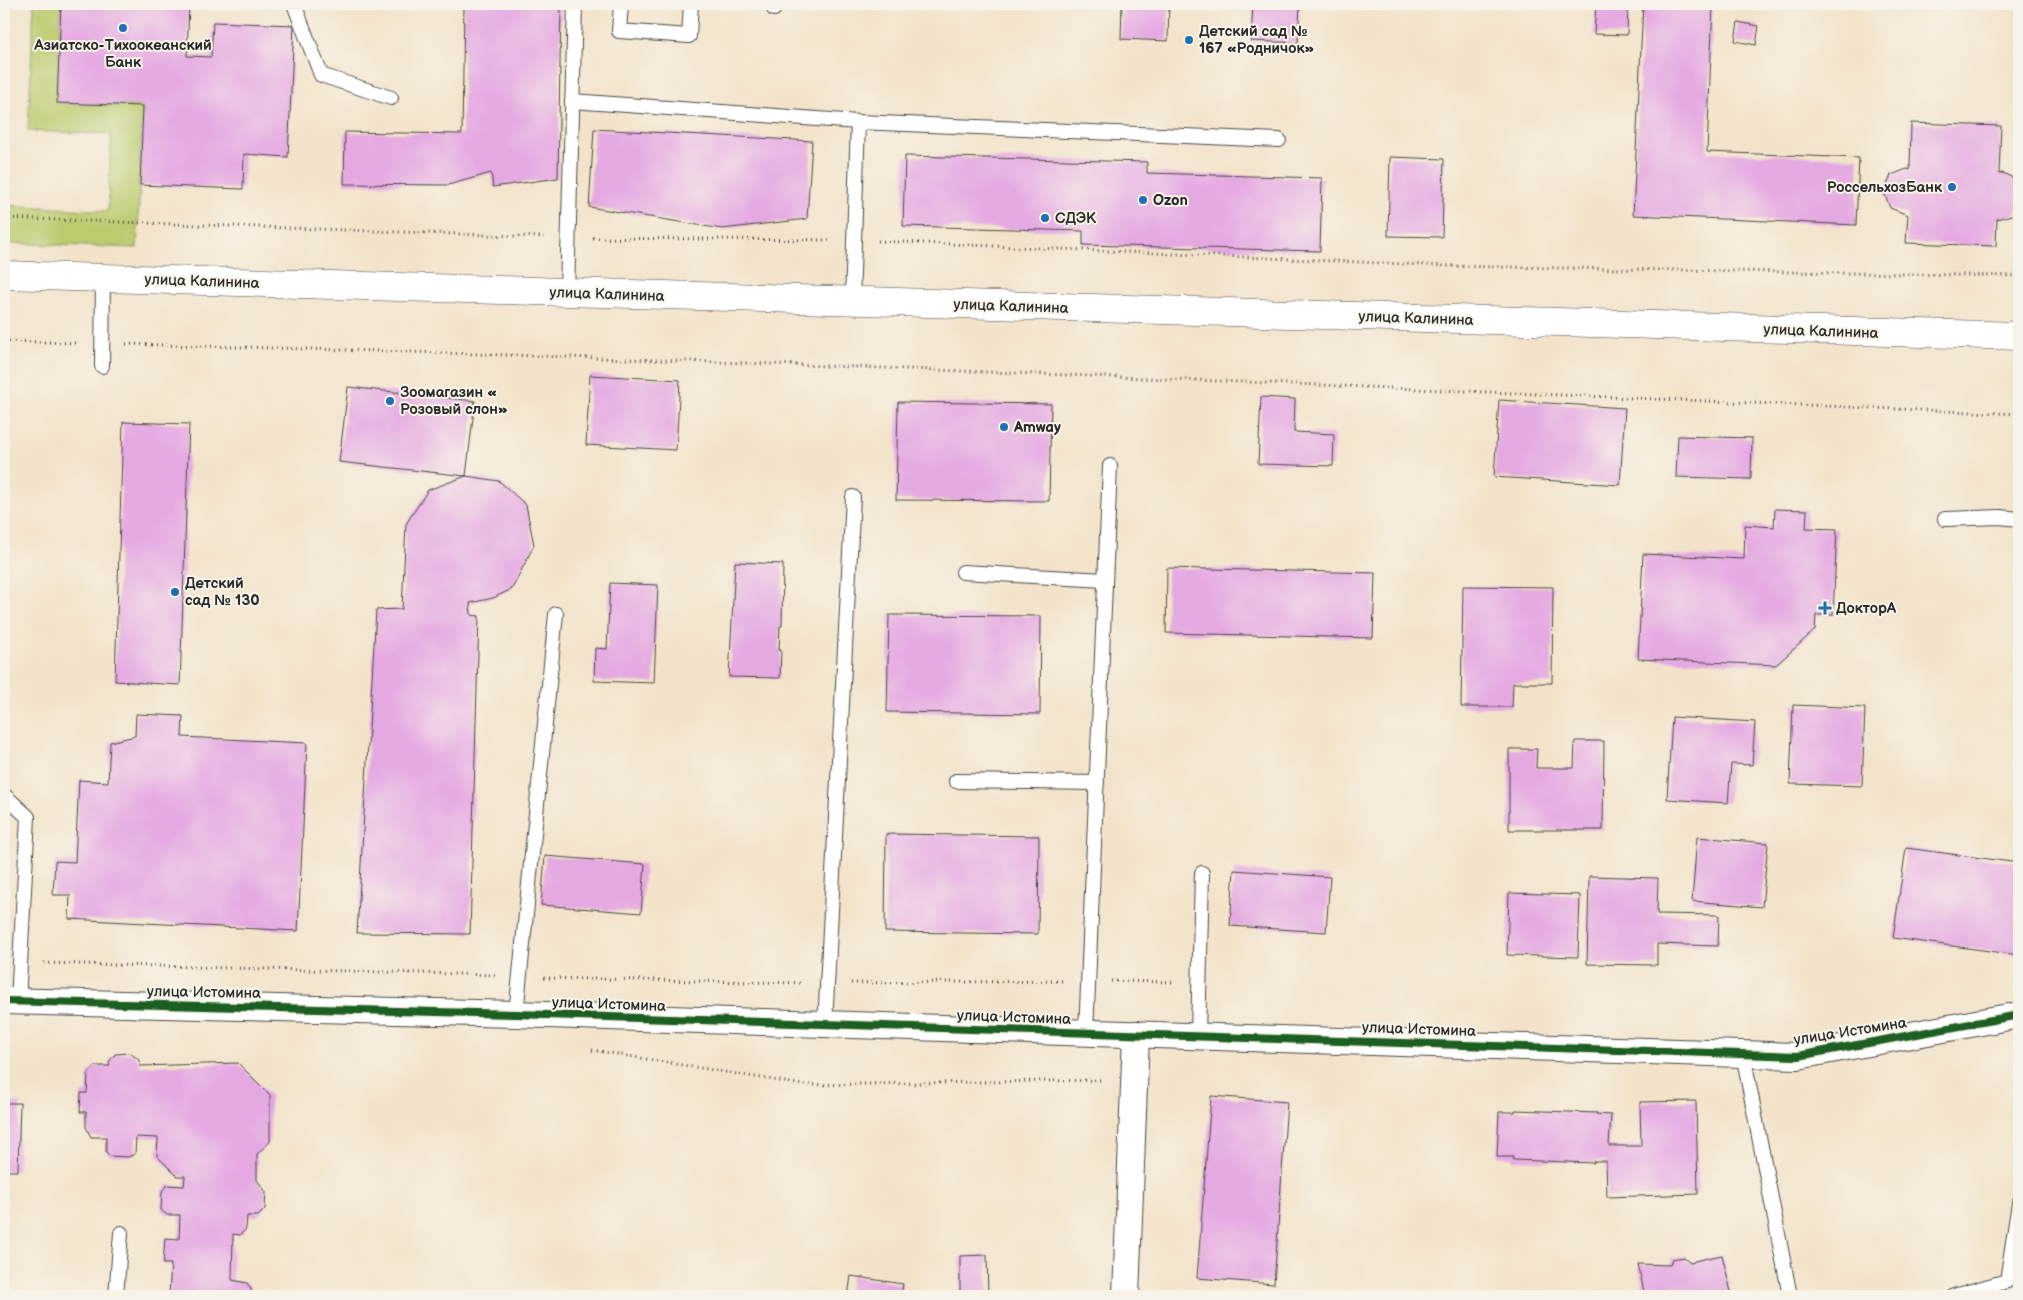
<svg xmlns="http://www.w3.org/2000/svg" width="2023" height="1300" font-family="'Balsamiq Sans',sans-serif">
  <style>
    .green { fill: #bbcb6d; stroke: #737b4c }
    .building { fill: #e5a9e2 }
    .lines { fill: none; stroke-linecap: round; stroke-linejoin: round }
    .lane-casing { stroke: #494743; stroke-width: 16 }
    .street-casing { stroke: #494743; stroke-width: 28 }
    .primary-casing { stroke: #494743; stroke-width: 29 }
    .path { stroke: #494743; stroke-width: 3; stroke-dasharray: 1 4; stroke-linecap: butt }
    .lane { stroke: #fff; stroke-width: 14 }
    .street { stroke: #fff; stroke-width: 26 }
    .primary { stroke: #fff; stroke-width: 28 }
    .cycleway-casing { stroke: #f7f3e8; stroke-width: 11 }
    .cycleway { stroke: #1b5e20; stroke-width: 8 }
    .poi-dot { fill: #1f6fb2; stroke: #f7f3e8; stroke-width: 2 }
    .labels { text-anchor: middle; stroke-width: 4; stroke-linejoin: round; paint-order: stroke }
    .poi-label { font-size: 15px; font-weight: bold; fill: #2b2b2b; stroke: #f7f3e8; text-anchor: start }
    .street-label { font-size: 15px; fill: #2b2b2b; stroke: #f7f3e8 }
  </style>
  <rect width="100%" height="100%" fill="#f7f3e8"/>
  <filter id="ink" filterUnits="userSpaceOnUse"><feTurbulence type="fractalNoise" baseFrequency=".02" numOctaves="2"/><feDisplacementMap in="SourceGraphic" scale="10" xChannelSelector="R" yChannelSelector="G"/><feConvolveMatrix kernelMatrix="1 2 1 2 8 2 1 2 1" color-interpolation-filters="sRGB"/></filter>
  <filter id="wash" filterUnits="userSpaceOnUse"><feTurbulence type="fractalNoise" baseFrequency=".0096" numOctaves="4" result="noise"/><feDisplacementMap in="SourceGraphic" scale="20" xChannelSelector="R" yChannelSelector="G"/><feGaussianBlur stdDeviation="1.12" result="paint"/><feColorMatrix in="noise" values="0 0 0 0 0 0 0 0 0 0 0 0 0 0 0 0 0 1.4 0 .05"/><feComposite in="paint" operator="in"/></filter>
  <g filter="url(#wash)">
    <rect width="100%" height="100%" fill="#f3e3ca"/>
    <polygon class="green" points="34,4 61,4 57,103 143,106 137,248 4,243 4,205 108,211 111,134 28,131"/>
    <g id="blocks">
      <g class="building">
        <polygon points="61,4 189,4 187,56 211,57 213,22 294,25 288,157 244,154 243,189 140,185 143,106 57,103"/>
        <polygon points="464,4 561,4 558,178 493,187 491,173 448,185 344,184 345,132 462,134"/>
        <polygon points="1122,4 1169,4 1168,41 1121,39"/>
        <polygon points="1253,4 1300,4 1298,43 1251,41"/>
        <polygon points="1596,4 1628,4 1627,35 1594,34"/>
        <polygon points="1643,4 1713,4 1707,152 1859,158 1856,225 1633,215"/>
        <polygon points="1738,22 1759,26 1756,45 1735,41"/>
        <polygon points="1911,123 2001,126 1999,174 2003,173 2019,181 2019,206 2015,214 1997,219 1996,246 1906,243 1908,215 1890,208 1884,192 1891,175 1907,169 1910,170"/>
        <polygon points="594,129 812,141 807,219 722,229 589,207"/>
        <polygon points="905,156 1147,162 1147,173 1322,178 1320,251 1083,245 1083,231 903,226"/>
        <polygon points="1390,157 1444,159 1442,237 1388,236"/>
        <polygon points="590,375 680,380 676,450 586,445"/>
        <polygon points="348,387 475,401 466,476 339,462"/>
        <polygon points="1261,397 1295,399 1294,432 1334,434 1333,466 1258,464"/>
        <polygon points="1499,400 1625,408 1620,485 1494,477"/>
        <polygon points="898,402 1051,404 1049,501 896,500"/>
        <polygon points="123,422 189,424 180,685 115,681"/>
        <polygon points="1678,436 1752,438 1751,479 1676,477"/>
        <polygon points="466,476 499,481 526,505 534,545 512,589 493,598 470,603 471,615 479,616 470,934 357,933 376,610 402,609 406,524 428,490"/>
        <polygon points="1775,509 1807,510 1806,528 1837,529 1833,615 1816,615 1815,630 1776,665 1638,659 1643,554 1744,559 1745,525 1774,527"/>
        <polygon points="735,562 783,564 782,626 780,626 779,650 781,650 780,678 729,677"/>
        <polygon points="1167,568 1375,573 1373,638 1166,633"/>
        <polygon points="610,583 658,585 654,683 594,681 595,648 607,649"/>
        <polygon points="1463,586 1553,587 1552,683 1513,683 1512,707 1461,707"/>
        <polygon points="889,615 1041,616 1040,714 887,712"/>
        <polygon points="1793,705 1865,708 1862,786 1790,784"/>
        <polygon points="136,714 183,716 182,737 307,743 298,931 69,919 70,895 53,895 55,861 75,862 79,780 108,782 110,742 135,736"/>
        <polygon points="1672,717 1755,722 1752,765 1731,764 1728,803 1667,799"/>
        <polygon points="1575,741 1604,741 1603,830 1509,830 1509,749 1537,749 1536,768 1574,768"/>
        <polygon points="886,834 1039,836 1038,934 885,932"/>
        <polygon points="1697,837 1768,843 1762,907 1692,901"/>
        <polygon points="1906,848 2019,863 2019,955 1893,938"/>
        <polygon points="545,856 645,864 641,913 541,905"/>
        <polygon points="1234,870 1330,877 1326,932 1230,926"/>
        <polygon points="1589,876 1658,878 1657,914 1719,915 1718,946 1657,944 1657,965 1587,964"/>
        <polygon points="1509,893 1580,895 1578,957 1507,955"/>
        <polygon points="130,1053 139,1060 140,1066 238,1063 270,1095 270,1142 257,1154 257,1180 266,1192 265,1209 258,1216 247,1216 246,1229 240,1235 233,1234 232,1280 247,1283 251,1289 251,1296 169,1296 171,1264 163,1264 165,1238 179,1239 180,1215 167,1215 161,1210 162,1191 167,1185 184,1186 185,1176 177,1176 157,1156 158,1138 136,1137 135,1154 128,1157 110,1156 106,1152 106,1137 91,1137 86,1127 86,1112 80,1112 81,1093 87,1093 88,1074 95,1066 110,1066 109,1062 115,1054"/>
        <polygon points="1211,1096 1287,1102 1274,1284 1197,1278"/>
        <polygon points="1696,1101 1698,1194 1607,1197 1606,1161 1594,1161 1594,1163 1513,1160 1513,1157 1497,1157 1499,1112 1515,1112 1515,1110 1597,1113 1596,1114 1611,1115 1609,1146 1641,1146 1640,1102"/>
        <polygon points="4,1103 20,1103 18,1171 4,1171"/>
        <polygon points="987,1255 988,1296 960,1296 960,1256"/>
        <polygon points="1722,1255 1732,1296 1638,1296 1640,1293 1644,1292 1638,1264 1670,1265 1672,1259 1684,1257 1690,1262"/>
        <polygon points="851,1276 903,1284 901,1296 848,1296"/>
      </g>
    </g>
  </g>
  <g filter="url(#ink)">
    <use href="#blocks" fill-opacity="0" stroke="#494743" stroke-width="1"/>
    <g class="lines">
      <g class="lane-casing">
        <g id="lane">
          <polyline points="294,4 321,75 391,98"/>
          <polyline points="621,4 619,31 689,36 691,4"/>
          <polyline points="774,9 774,4"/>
          <polyline points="572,101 858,122 1279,140"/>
          <polyline points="567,293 575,4"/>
          <polyline points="852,302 858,122"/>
          <polyline points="102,366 103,278"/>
          <polyline points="1945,519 2000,517 2019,519"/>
          <polyline points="963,572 1105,580"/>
          <polyline points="956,781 1097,783"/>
          <polyline points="4,795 28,817 18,1001"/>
          <polyline points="516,1014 556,614"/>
          <polyline points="825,1024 853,497"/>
          <polyline points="1086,1033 1110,466"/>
          <polyline points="1198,1036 1202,873"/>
          <polyline points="1743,1054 1790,1296"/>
          <polyline points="116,1296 121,1233"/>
          <polyline points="1954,1296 2007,1281 2019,1203"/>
        </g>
      </g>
      <g class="street-casing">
        <g id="street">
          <polyline points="4,1001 516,1014 1798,1056 2019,1015"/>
          <polyline points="1126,1296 1136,1034"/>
        </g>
      </g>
      <g class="primary-casing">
        <polyline id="primary" points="4,275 2019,336"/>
      </g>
      <g class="path">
        <polyline points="4,218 544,237"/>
        <polyline points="593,238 829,240"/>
        <polyline points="878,241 1449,266 2019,276"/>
        <polyline points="4,341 77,343"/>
        <path d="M126 344C757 360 1388 388 2019 414"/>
        <polyline points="44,963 495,975"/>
        <polyline points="544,978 803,983"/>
        <polyline points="1111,981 1175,982"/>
        <polyline points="851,983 1065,981"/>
        <polyline points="592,1050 803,1085 1103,1080"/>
      </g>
      <use href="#lane" class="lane"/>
      <use href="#street" class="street"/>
      <use href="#primary" class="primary"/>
      <g class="cycleway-casing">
        <polyline id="cycleway" points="4,1001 516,1014 1798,1056 2019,1015"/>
      </g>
      <use href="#cycleway" class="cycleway"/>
    </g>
  </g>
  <g class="poi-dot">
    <circle cx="123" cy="28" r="5"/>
    <circle cx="1189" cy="40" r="5"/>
    <circle cx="1952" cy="187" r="5"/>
    <circle cx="1143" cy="200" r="5"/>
    <circle cx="1045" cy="218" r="5"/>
    <circle cx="390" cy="401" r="5"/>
    <circle cx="1004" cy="427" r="5"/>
    <circle cx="175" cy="592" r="5"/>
    <path d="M1822.5 600.5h5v5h5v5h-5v5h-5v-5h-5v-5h5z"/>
  </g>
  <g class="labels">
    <g class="poi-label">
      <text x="1199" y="36">Детский сад №<tspan x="1199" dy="17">167 «Родничок»</tspan></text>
      <text x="123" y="50" text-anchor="middle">Азиатско-Тихоокеанский<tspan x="123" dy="17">Банк</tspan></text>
      <text x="1942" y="192" text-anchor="end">РоссельхозБанк</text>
      <text x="1153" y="205">Ozon</text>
      <text x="1055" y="223">СДЭК</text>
      <text x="400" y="397">Зоомагазин «<tspan x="400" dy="17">Розовый слон»</tspan></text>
      <text x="1014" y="432">Amway</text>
      <text x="185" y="588">Детский<tspan x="185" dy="17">сад № 130</tspan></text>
      <text x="1836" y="613">ДокторА</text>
    </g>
    <g class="street-label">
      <text transform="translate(202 281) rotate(2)" y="5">улица Калинина</text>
      <text transform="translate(607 294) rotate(2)" y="5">улица Калинина</text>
      <text transform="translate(1011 306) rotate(2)" y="5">улица Калинина</text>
      <text transform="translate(1416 318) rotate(2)" y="5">улица Калинина</text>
      <text transform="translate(1821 331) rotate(2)" y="5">улица Калинина</text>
      <text transform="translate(204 992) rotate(1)" y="5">улица Истомина</text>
      <text transform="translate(609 1004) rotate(2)" y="5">улица Истомина</text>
      <text transform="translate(1014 1017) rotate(2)" y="5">улица Истомина</text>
      <text transform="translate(1419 1029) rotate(2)" y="5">улица Истомина</text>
      <text transform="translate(1850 1031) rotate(-9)" y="5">улица Истомина</text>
    </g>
  </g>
  <rect width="2023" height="1300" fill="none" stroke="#f7f3e8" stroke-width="20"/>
</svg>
